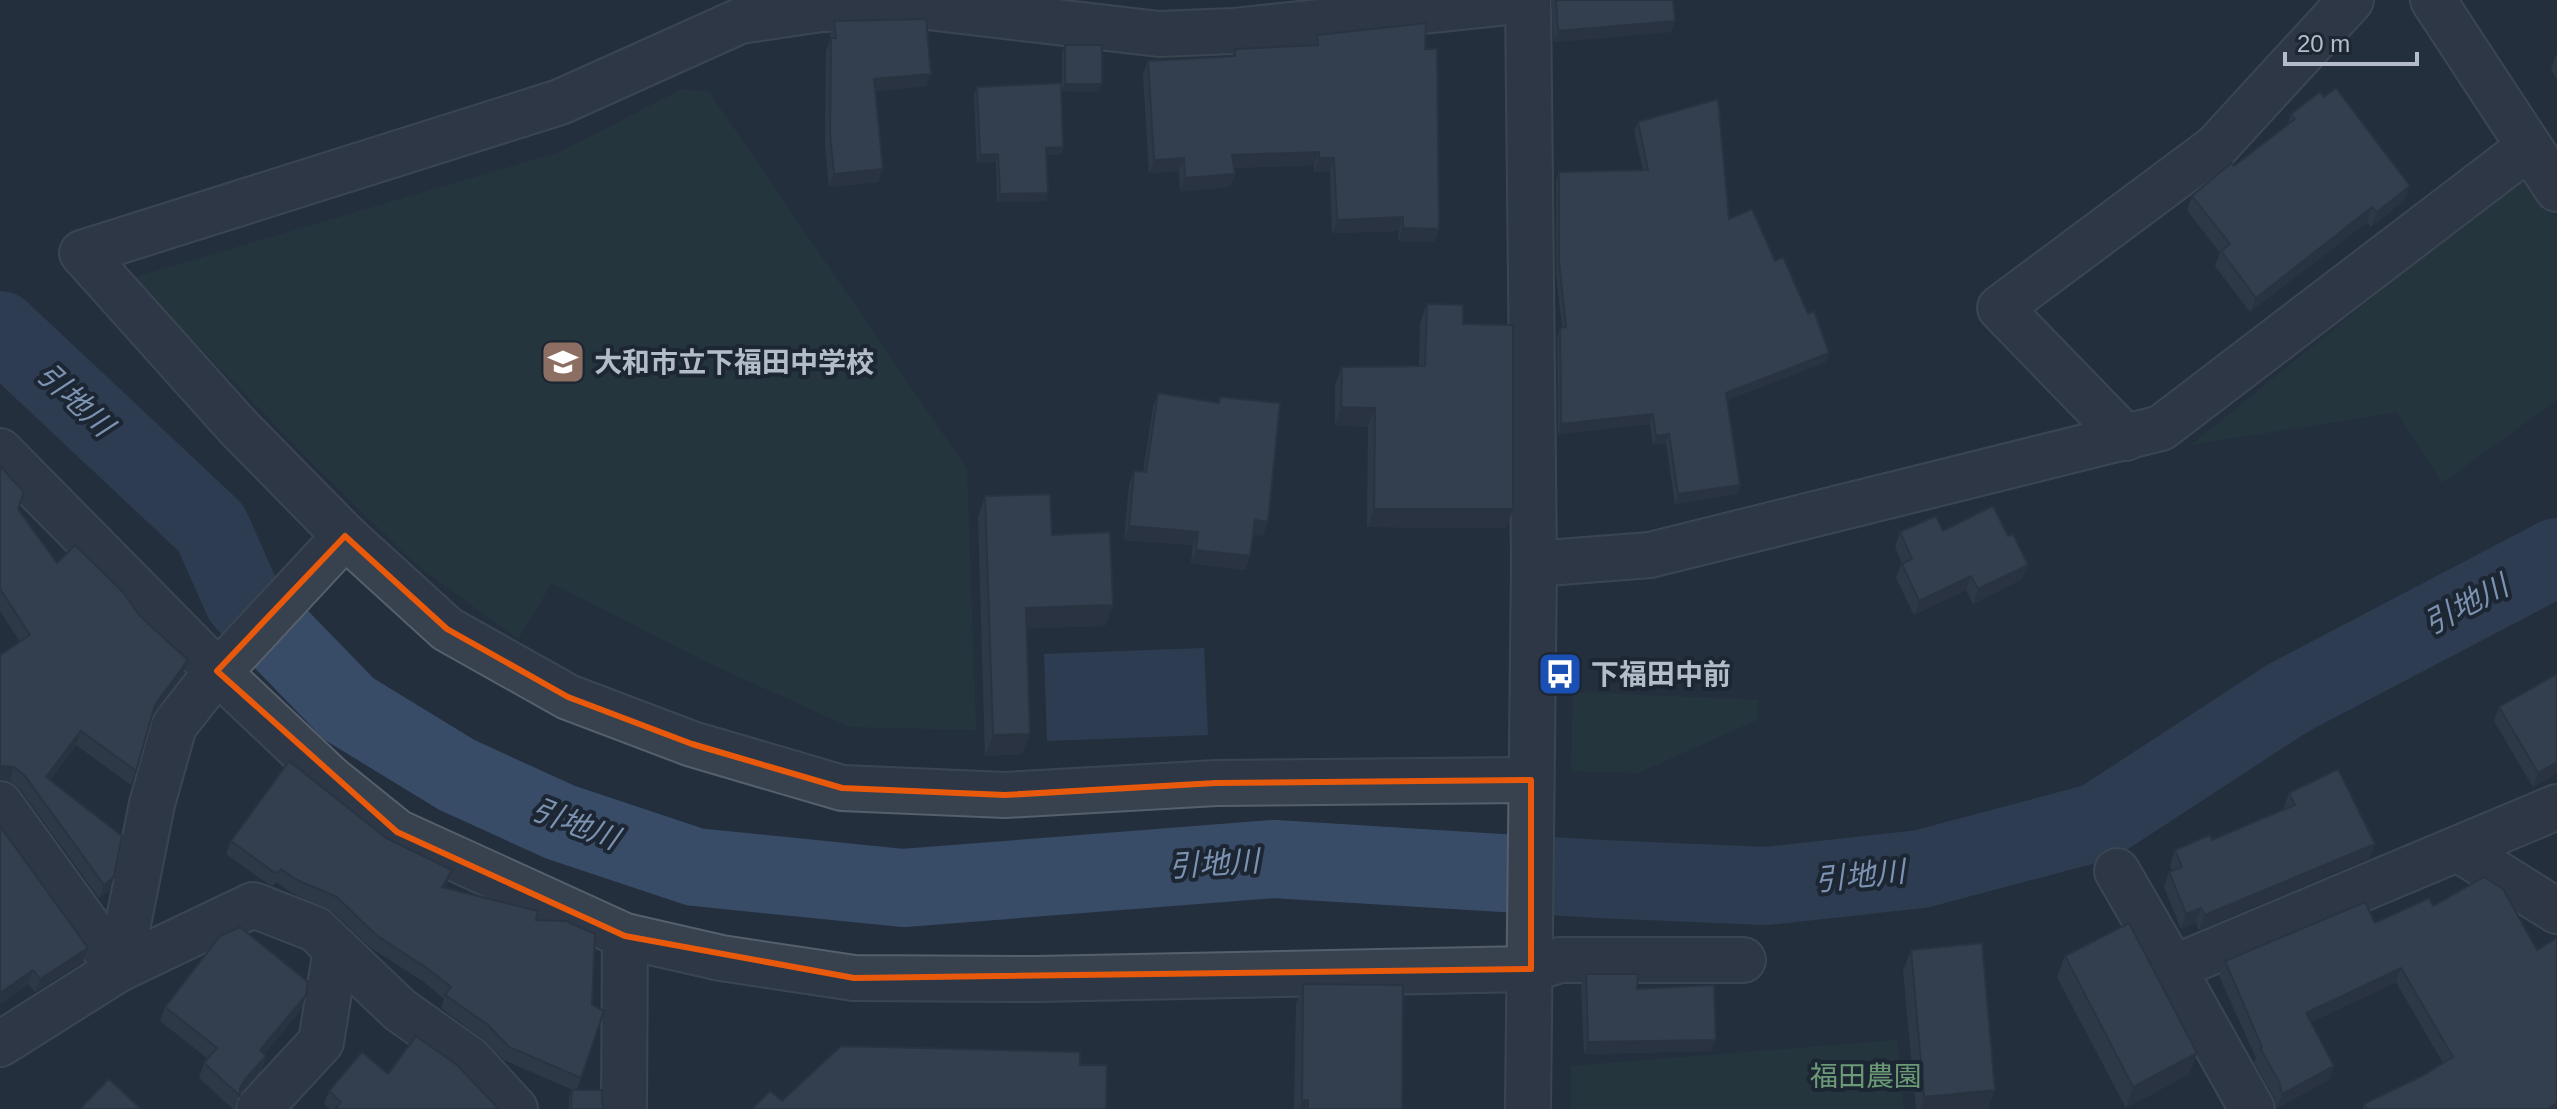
<svg xmlns="http://www.w3.org/2000/svg" width="2557" height="1109" font-family="Helvetica,'Noto Sans JP',sans-serif">
  <style>
    .green { fill: #263c3f }
    .water { fill: #394c67 }
    .lines { fill: none; stroke-linecap: round; stroke-linejoin: round }
    .river { stroke: #394c67; stroke-width: 78 }
    .minor-casing { stroke: #565f6c; stroke-width: 48 }
    .minor { stroke: #38414e; stroke-width: 44 }
    .wall { fill: #3b4654 }
    .shaded-wall { fill: #303945 }
    .building { fill: #455162; stroke: #303945; stroke-width: 2 }
    .marked { fill: none; stroke: #e8590c; stroke-width: 6; stroke-linejoin: round }
    .labels { text-anchor: middle; stroke-width: 8; stroke-linejoin: round; paint-order: stroke }
    .poi-label { font-size: 28px; font-weight: bold; fill: #b4bcc9; stroke: #1d2633; text-anchor: start }
    .park-label { font-size: 28px; fill: #6b9a76; stroke: #1d2633 }
    .water-label { font-size: 30px; font-style: italic; fill: #7c92b1; stroke: #1d2633 }
  </style>
  <rect width="100%" height="100%" fill="#242f3e"/>
  <g class="green">
    <polygon points="682,89 709,92 967,469 976,730 850,727 706,662 552,583 518,639 419,567 327,478 132,278 560,152"/>
    <polygon points="2516,181 2535,184 2557,219 2557,400 2442,483 2397,412 2191,445"/>
    <polygon points="1573,692 1759,700 1757,720 1638,773 1571,771"/>
    <polygon points="1897,1040 1904,1109 1571,1109 1571,1066"/>
  </g>
  <polygon class="water" points="1204,648 1208,735 1047,741 1044,654"/>
  <g class="lines">
    <polyline class="river" points="0,330 211,528 243,600 349,709 457,775 560,822 695,867 903,888 1274,859 1600,879 1766,886 1921,869 2098,822 2288,698 2557,557"/>
    <g class="minor-casing">
      <g id="minor">
        <polyline points="1528,0 1234,31 1159,34 928,7 821,9 740,21 560,102 82,253 238,427 345,536 447,629 568,697 692,744 842,788 1005,795 1216,783 1531,780"/>
        <polyline points="1528,0 1534,564 1528,1109"/>
        <polyline points="2433,0 2557,189"/>
        <polyline points="2126,438 2000,308 2216,147 2351,0"/>
        <polyline points="0,451 217,671 330,778 397,832 625,936 721,958 854,978 1037,979 1531,969 1560,960 1743,960"/>
        <polyline points="1534,564 1650,555 2161,428 2529,147"/>
        <polyline points="0,804 119,969"/>
        <polyline points="2458,849 2557,911"/>
        <polyline points="2117,871 2173,968"/>
        <polyline points="119,969 152,804 174,726 217,671 230,660 345,536"/>
        <polyline points="0,1044 119,969 253,905 315,929 400,1010 469,1059 515,1109"/>
        <polyline points="259,1109 321,1042 336,949"/>
        <polyline points="624,1109 625,936"/>
        <polyline points="2252,1109 2173,968 2557,807"/>
      </g>
    </g>
    <use href="#minor" class="minor"/>
  </g>
  <g class="wall">
    <polygon points="1551,0 1673,0 1675,21 1671,32 1554,42"/>
    <polygon points="834,21 926,86 875,91 883,169 878,182 829,187 825,145 826,51 830,40 830,34"/>
    <polygon points="1317,35 1425,49 1439,229 1434,242 1398,241 1399,231 1332,233 1330,171 1314,172 1314,165 1234,168 1235,174 1230,187 1180,191 1179,171 1149,173 1143,75 1148,61 1232,56 1235,49 1314,45"/>
    <polygon points="1065,45 1099,92 1062,91 1062,52"/>
    <polygon points="2556,55 2557,55 2557,79 2551,70"/>
    <polygon points="977,87 1061,154 1046,155 1048,193 1046,201 997,202 996,162 977,163 974,95"/>
    <polygon points="2291,114 2404,201 2371,227 2367,222 2250,312 2215,266 2220,253 2187,210 2192,196 2234,166 2288,124"/>
    <polygon points="1638,122 1729,219 1775,261 1826,362 1727,400 1740,485 1737,494 1675,504 1666,443 1653,445 1650,424 1558,434 1557,337 1560,328 1562,327 1556,273 1556,181 1559,172 1643,170 1634,131"/>
    <polygon points="1427,304 1463,324 1506,528 1367,527 1368,427 1335,425 1335,385 1342,367 1419,366 1420,323"/>
    <polygon points="1158,393 1218,403 1220,397 1263,536 1253,534 1250,556 1245,570 1191,563 1193,545 1124,540 1129,485 1134,471 1143,472 1153,407"/>
    <polygon points="0,466 18,509 57,563 140,616 188,660 183,674 152,716 131,785 76,745 50,780 109,891 99,898 20,789 10,781 0,780 0,655 20,642 0,611"/>
    <polygon points="985,496 1052,535 1113,605 1105,626 1027,628 1022,754 985,756 978,517"/>
    <polygon points="1943,531 2008,536 2028,565 2022,579 1973,604 1966,590 1914,615 1896,578 1902,563 1895,547 1900,532"/>
    <polygon points="2499,707 2557,773 2533,787 2494,721"/>
    <polygon points="2289,793 2370,858 2199,930 2196,923 2181,929 2164,887 2169,872 2172,871 2170,865 2175,850 2212,840 2285,809 2284,807"/>
    <polygon points="0,826 83,962 35,992 28,984 0,1004"/>
    <polygon points="386,838 447,883 445,888 536,920 592,1005 604,1011 577,1090 602,1102 604,1109 569,1109 569,1098 572,1090 573,1090 504,1060 483,1039 441,1008 444,999 424,982 371,948 332,911 292,893 276,882 273,886 268,884 226,854 231,841"/>
    <polygon points="2433,906 2557,1109 2363,1109 2364,1104 2422,1076 2443,1063 2396,982 2311,1022 2334,1066 2329,1080 2277,1108 2274,1097 2254,1062 2256,1058 2219,976 2225,961 2375,923"/>
    <polygon points="1911,950 1988,1109 1916,1109 1903,971"/>
    <polygon points="2065,956 2197,1053 2189,1074 2126,1108 2057,977"/>
    <polygon points="1586,974 1711,1051 1584,1054 1581,985"/>
    <polygon points="1303,984 1402,1109 1294,1109 1296,1004"/>
    <polygon points="165,1007 301,1010 264,1054 266,1056 261,1071 240,1093 235,1109 233,1109 199,1078 204,1063 208,1059 160,1021"/>
    <polygon points="388,1074 499,1109 330,1109 324,1104 329,1091"/>
  </g>
  <g class="shaded-wall">
    <polygon points="1675,21 1671,32 1554,42 1558,31"/>
    <polygon points="931,74 926,86 869,92 874,79"/>
    <polygon points="1065,84 1102,84 1099,92 1062,91"/>
    <polygon points="1063,147 1061,154 1043,155 1046,148"/>
    <polygon points="1319,152 1314,165 1227,168 1232,155"/>
    <polygon points="998,154 996,162 977,163 980,155"/>
    <polygon points="1184,158 1179,171 1149,173 1154,160"/>
    <polygon points="1319,158 1334,158 1330,171 1314,172"/>
    <polygon points="883,169 878,182 829,187 834,174"/>
    <polygon points="1235,174 1230,187 1180,191 1185,178"/>
    <polygon points="2410,186 2404,201 2371,227 2377,212"/>
    <polygon points="1048,193 1046,201 997,202 1000,194"/>
    <polygon points="2372,207 2367,222 2250,312 2256,298"/>
    <polygon points="1403,217 1399,231 1332,233 1337,220"/>
    <polygon points="1403,228 1439,229 1434,242 1398,241"/>
    <polygon points="1829,353 1826,362 1722,402 1726,393"/>
    <polygon points="1341,407 1375,408 1368,427 1335,425"/>
    <polygon points="1653,414 1650,424 1558,434 1561,424"/>
    <polygon points="1669,434 1666,443 1653,445 1656,436"/>
    <polygon points="1740,485 1737,494 1675,504 1678,494"/>
    <polygon points="1374,509 1513,509 1506,528 1367,527"/>
    <polygon points="1255,520 1268,522 1263,536 1250,534"/>
    <polygon points="1129,526 1198,532 1193,545 1124,540"/>
    <polygon points="1196,550 1250,556 1245,570 1191,563"/>
    <polygon points="2028,565 2022,579 1973,604 1978,589"/>
    <polygon points="1971,576 1966,590 1914,615 1919,601"/>
    <polygon points="1113,605 1105,626 1018,629 1026,608"/>
    <polygon points="188,660 183,674 150,719 155,705"/>
    <polygon points="81,731 76,745 41,791 46,777"/>
    <polygon points="1030,734 1022,754 985,756 993,735"/>
    <polygon points="2557,762 2557,773 2533,787 2538,773"/>
    <polygon points="0,766 14,767 10,781 0,780"/>
    <polygon points="2375,844 2370,858 2199,930 2205,915"/>
    <polygon points="452,870 447,883 437,900 442,887"/>
    <polygon points="114,877 109,891 99,898 104,885"/>
    <polygon points="2201,908 2196,923 2181,929 2186,914"/>
    <polygon points="88,948 83,962 35,992 40,979"/>
    <polygon points="2401,968 2396,982 2301,1027 2306,1013"/>
    <polygon points="33,970 28,984 0,1004 0,993"/>
    <polygon points="306,995 301,1010 255,1065 260,1050"/>
    <polygon points="1716,1040 1711,1051 1584,1054 1588,1042"/>
    <polygon points="2197,1053 2189,1074 2126,1108 2133,1087"/>
    <polygon points="266,1056 261,1071 238,1094 246,1078"/>
    <polygon points="2334,1066 2329,1080 2277,1108 2282,1094"/>
    <polygon points="1995,1090 1988,1109 1920,1109 1924,1097"/>
    <polygon points="1302,1100 1308,1100 1305,1109 1299,1109"/>
    <polygon points="2557,1103 2557,1109 2548,1109"/>
  </g>
  <g class="building">
    <polygon points="1556,0 1673,0 1675,21 1558,31"/>
    <polygon points="926,19 931,74 874,79 883,169 834,174 830,133 831,38 836,38 834,21"/>
    <polygon points="1426,23 1425,49 1437,49 1439,229 1403,228 1403,217 1337,220 1334,158 1319,158 1319,152 1232,155 1235,174 1185,178 1184,158 1154,160 1148,61 1235,56 1235,49 1318,45 1317,35"/>
    <rect x="1065" y="45" width="37" height="39"/>
    <polygon points="1061,83 1063,147 1046,148 1048,193 1000,194 998,154 980,155 977,87"/>
    <polygon points="2336,88 2410,186 2377,212 2372,207 2256,298 2221,251 2230,244 2192,196 2231,163 2234,166 2295,119 2291,114 2320,92 2324,97"/>
    <polygon points="1718,99 1729,219 1752,209 1775,261 1783,257 1808,314 1814,311 1829,353 1726,393 1740,485 1678,494 1669,434 1656,436 1653,414 1561,424 1560,328 1566,327 1559,263 1559,172 1648,170 1638,122"/>
    <polygon points="1427,304 1463,305 1463,324 1513,325 1513,509 1374,509 1375,408 1341,407 1342,367 1425,366"/>
    <polygon points="1158,393 1219,403 1220,397 1280,403 1268,522 1255,520 1250,556 1196,550 1198,532 1129,526 1134,471 1146,472"/>
    <polygon points="0,466 24,492 18,509 57,563 75,545 123,592 140,616 188,660 155,705 136,771 81,731 46,777 122,836 114,877 104,885 25,776 14,767 0,766 0,655 30,635 0,589"/>
    <polygon points="1050,494 1052,535 1110,532 1113,605 1026,608 1030,734 993,735 985,496"/>
    <polygon points="1993,506 2008,536 2013,534 2028,565 1978,589 1971,576 1919,601 1902,564 1912,559 1900,532 1936,516 1943,531"/>
    <polygon points="2557,674 2557,762 2538,773 2499,707"/>
    <polygon points="289,761 386,838 452,870 442,887 538,911 536,920 566,921 595,934 592,1005 604,1011 581,1078 509,1047 488,1025 445,995 451,987 428,969 376,935 337,897 297,880 281,869 278,873 272,871 231,841"/>
    <polygon points="2338,769 2375,844 2205,915 2201,908 2186,914 2169,872 2182,867 2175,850 2210,835 2212,840 2295,805 2289,793"/>
    <polygon points="0,826 88,948 40,979 33,970 0,993"/>
    <polygon points="2484,877 2503,889 2537,950 2557,938 2557,1103 2548,1109 2367,1109 2364,1104 2422,1076 2453,1057 2401,968 2306,1013 2334,1066 2282,1094 2279,1082 2260,1048 2262,1047 2225,961 2365,902 2375,923 2429,898 2433,906"/>
    <polygon points="2129,923 2197,1053 2133,1087 2065,956"/>
    <polygon points="240,927 308,982 306,995 260,1050 266,1056 246,1078 240,1088 240,1096 204,1063 217,1048 165,1007 220,936"/>
    <polygon points="1982,943 1995,1090 1924,1097 1911,950"/>
    <polygon points="1586,974 1638,974 1637,989 1714,985 1716,1040 1588,1042"/>
    <polygon points="1303,984 1403,985 1402,1109 1308,1109 1308,1100 1302,1100"/>
    <polygon points="416,1036 457,1065 499,1109 335,1109 341,1102 329,1091 362,1052 388,1074"/>
    <polygon points="841,1046 1080,1052 1080,1065 1107,1065 1106,1109 752,1109 770,1091 782,1101"/>
    <polygon points="109,1079 141,1109 80,1109"/>
    <polygon points="572,1090 602,1090 602,1102 604,1109 571,1109"/>
  </g>
  <path d="M0 0H2557V1109H0ZM345 536 447 629 568 697 692 744 842 788 1005 795 1216 783 1531 780V969L854 978 625 936 397 832 217 671Z" fill="#242f3e" fill-opacity=".55" fill-rule="evenodd"/>
  <path class="marked" d="M345 536 447 629 568 697 692 744 842 788 1005 795 1216 783 1531 780V969L854 978 625 936 397 832 217 671Z"/>
  <defs>
    <g id="school-square" transform="scale(2.3)"><rect x="-9" y="-9" width="18" height="18" rx="4" fill="#8d6e63" stroke="#1d2633"/><path d="M0-5L7-2L0 1L-7-2ZM-4 1L0 2.5L4 1V4Q0 6-4 4Z" fill="#fff"/></g>
    <g id="bus-square" transform="scale(2.3)"><rect x="-9" y="-9" width="18" height="18" rx="4" fill="#1a4fb4" stroke="#1d2633"/><path d="M-5-6H5V4H4V6H2V4H-2V6H-4V4H-5ZM-3.5-4V0h7V-4ZM-3.5 1.2v1.5H-2V1.2ZM2 1.2v1.5H3.5V1.2Z" fill="#fff"/></g>
  </defs>
  <g fill-rule="evenodd">
    <use href="#school-square" x="563" y="362"/>
    <use href="#bus-square" x="1560" y="674"/>
  </g>
  <g class="labels">
    <g class="poi-label">
      <text x="594" y="372">大和市立下福田中学校</text>
      <text x="1591" y="684">下福田中前</text>
    </g>
    <g class="park-label">
      <text x="1866" y="1086">福田農園</text>
    </g>
    <g class="water-label">
      <text transform="translate(75 400) rotate(43)" y="10">引地川</text>
      <text transform="translate(2466 605) rotate(-28)" y="10">引地川</text>
      <text transform="translate(575 824) rotate(21)" y="10">引地川</text>
      <text transform="translate(1214 864) rotate(-4)" y="10">引地川</text>
      <text transform="translate(1860 876) rotate(-6)" y="10">引地川</text>
    </g>
  </g>
  <path d="M2285 52v12h132v-12" fill="none" stroke="#b4bcc9" stroke-width="4"/>
  <text x="2297" y="52" font-size="24" fill="#b4bcc9" stroke="#1d2633" stroke-width="6" paint-order="stroke">20 m</text>
</svg>
